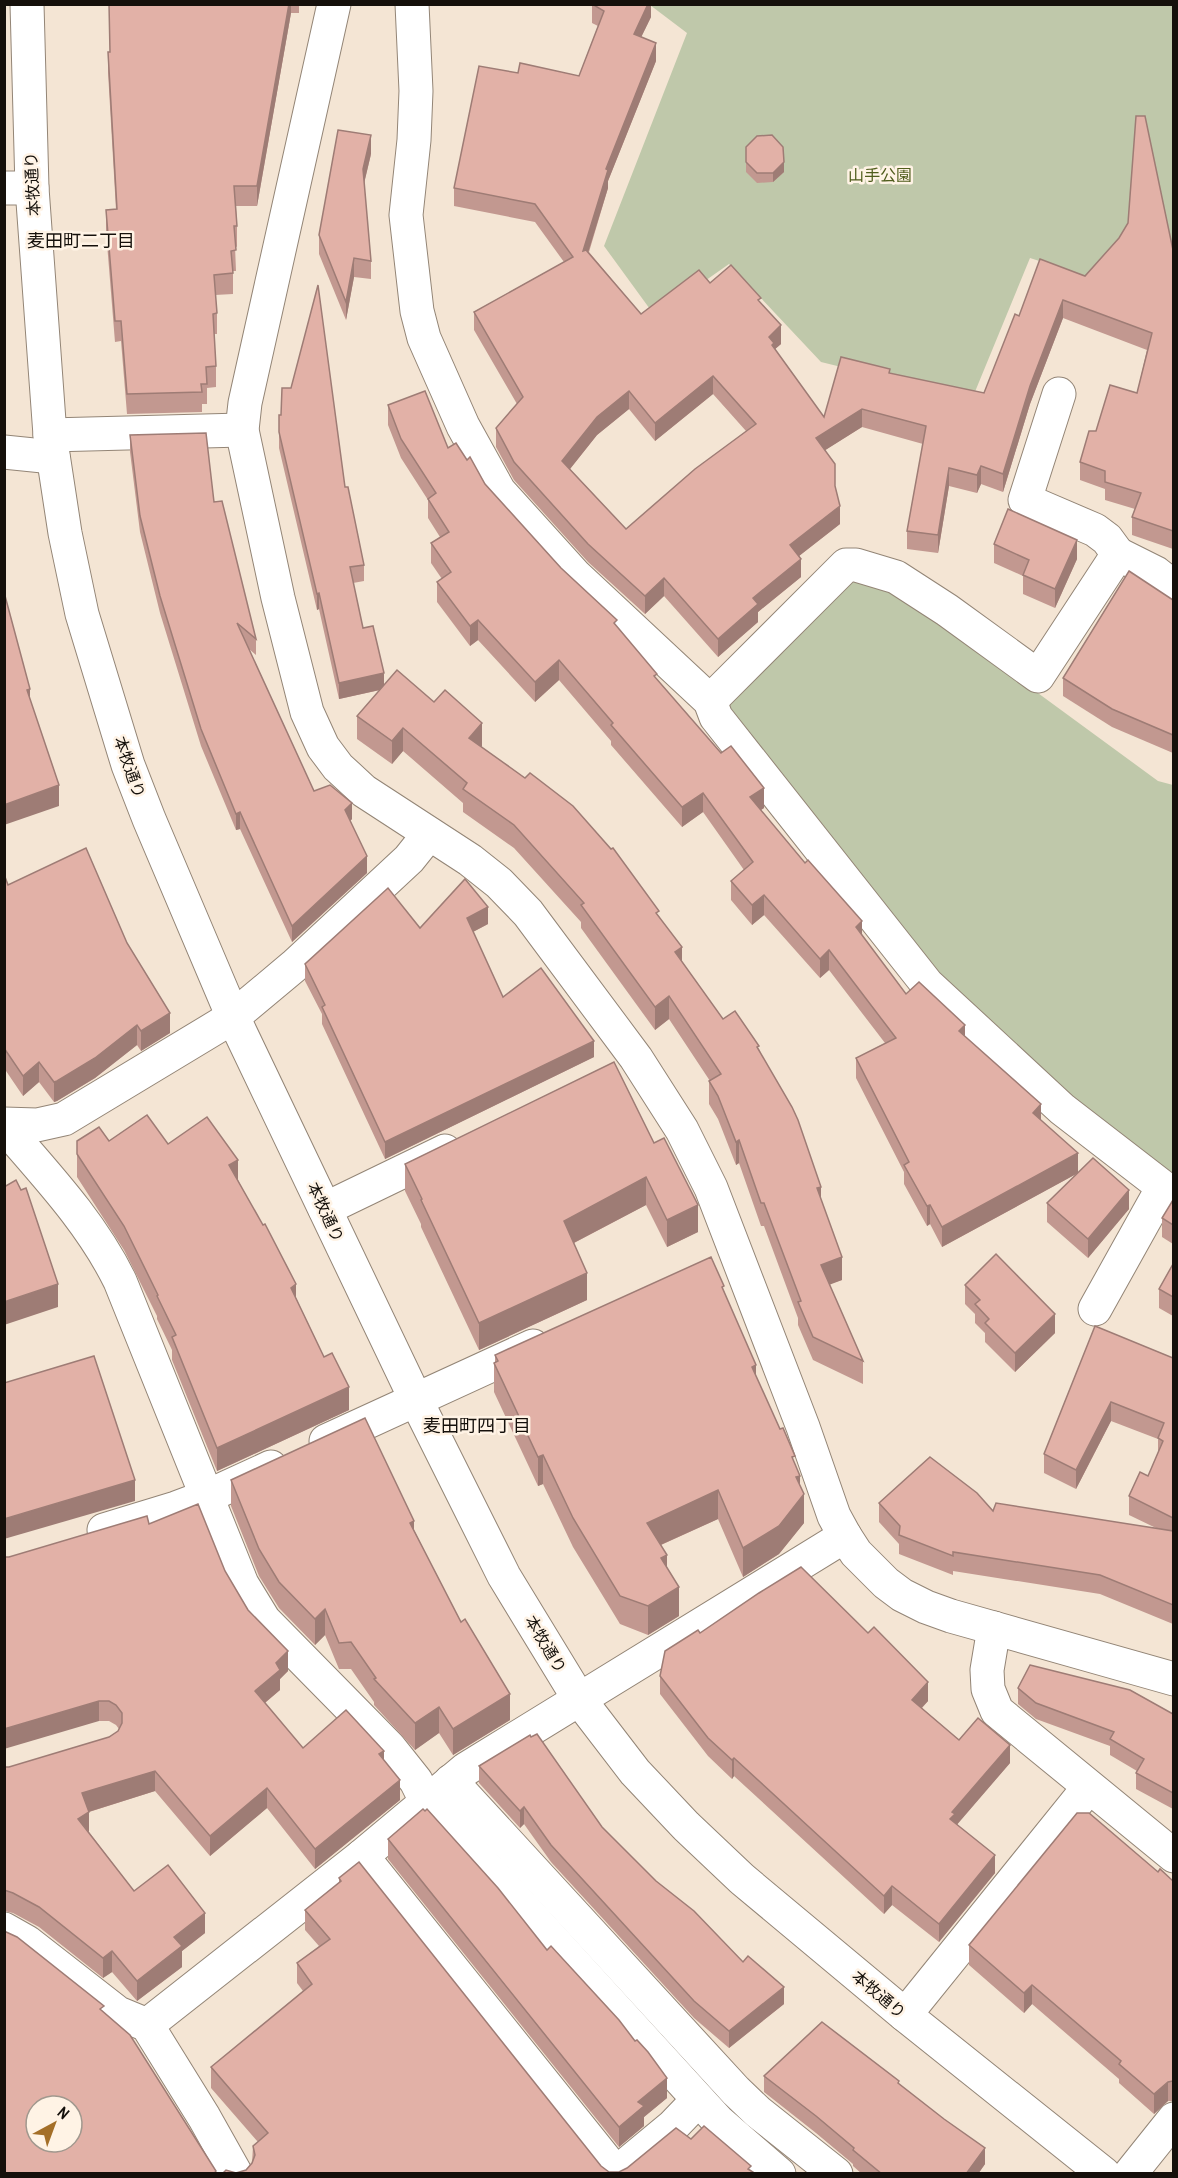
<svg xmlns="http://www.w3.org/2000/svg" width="1178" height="2178" font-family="'Archivo Narrow','Noto Sans JP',sans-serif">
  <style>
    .green { fill: #bfc8aa }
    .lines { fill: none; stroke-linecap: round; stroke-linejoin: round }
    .minor-casing { stroke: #938576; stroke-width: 35 }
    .minor { stroke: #fff; stroke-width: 33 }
    .wall { fill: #c29890; fill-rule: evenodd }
    .shaded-wall { fill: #9e7c75 }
    .building { fill: #e2b1a7; stroke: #9e7c75; stroke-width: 1.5; fill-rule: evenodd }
    .labels { text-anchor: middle; stroke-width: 5; stroke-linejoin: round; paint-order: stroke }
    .park-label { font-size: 16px; fill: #505d1c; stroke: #fff3e5 }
    .street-label { font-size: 16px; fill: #15100b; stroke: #fff3e5 }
    .neighbourhood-label { font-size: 18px; fill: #15100b; stroke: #fff3e5 }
  </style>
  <rect width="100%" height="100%" fill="#f4e5d4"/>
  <g class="green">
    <polygon points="650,5 1173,5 1173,304 1030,258 972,399 821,362 729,264 655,316 604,246 687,33"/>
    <polygon points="846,575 902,588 960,636 1158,781 1173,785 1173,1185 936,982 727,714 730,692"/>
  </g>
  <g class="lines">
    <g class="minor-casing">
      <g id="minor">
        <polyline points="27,4 32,188 50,435 65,533 82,614 128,765 149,819 233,1017 416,1400 504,1576 579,1699 635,1772 686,1826 742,1879 905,2015 1104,2174"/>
        <polyline points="334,4 245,403 242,430 278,598 307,712 323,747 338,767 364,791 470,860 499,883 528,913 636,1058 682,1130 711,1188 803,1427 834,1516 845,1536 856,1553 886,1583 902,1595 926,1607 951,1616 1174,1679"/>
        <polyline points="412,4 416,91 414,140 406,215 417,311 424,338 463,426 499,491 575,575 710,701 716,717 927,984 1062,1109 1163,1187 1095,1309"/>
        <polyline points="4,188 32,188"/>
        <polyline points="1059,394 1025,500 1095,530 1107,539 1118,554"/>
        <polyline points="50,435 242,430"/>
        <polyline points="4,452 53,457"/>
        <polyline points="710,701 846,565 856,565 896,577 947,610 1038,676 1118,554 1156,573 1174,587"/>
        <polyline points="4,1124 37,1125 64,1119 233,1017 294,966 409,859 429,834"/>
        <path d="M4 1126C46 1175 91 1222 120 1281L242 1584 264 1620 389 1747 416 1781 426 1801 719 2122 779 2174"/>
        <polyline points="325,1209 445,1151"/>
        <polyline points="326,1441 533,1346"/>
        <polyline points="104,1530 176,1508 208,1496 271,1467"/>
        <polyline points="994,1628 987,1670 988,1689 997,1711 1174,1856"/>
        <polyline points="451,1781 736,2091 758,2112 836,2174"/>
        <polyline points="362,1856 616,2173"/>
        <polyline points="4,1929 27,1942 118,2013 147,2025 204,2117 236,2174"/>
        <polyline points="905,2015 1089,1787"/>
        <polyline points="147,2025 362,1856 466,1769 845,1536"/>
        <polyline points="615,2174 673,2126 698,2100"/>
        <polyline points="1130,2174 1174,2119"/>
      </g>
    </g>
    <use href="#minor" class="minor"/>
  </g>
  <g class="wall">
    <polygon points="109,4 299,4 299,13 291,13 257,206 236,206 237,226 237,247 235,246 236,271 233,271 233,294 215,295 217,313 217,334 214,334 216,366 216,387 207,388 207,404 202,404 202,412 127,414 121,341 115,342 106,231 106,210 116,210 108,72 108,52 110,52"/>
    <path d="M592 4H651V17L641 37 656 61 608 181V188L589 252 641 314 710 283 761 304 781 344 775 349 824 417 890 374 984 393 1019 316 1085 276 1173 250V549L1132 535V517L1135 509 1105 500V489L1080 480V462L1096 431 1137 393 1147 350 1063 318 1030 404 1003 492 981 484 977 493 949 486 938 553 907 549V531L923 444 862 427 825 450 835 487 840 524 799 556 801 577 758 612V622L718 657 664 596 645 614 588 562 514 480 496 447V428L517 404 474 330V312L564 262 535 222 454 206V188L518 73 579 76 598 26 592 23ZM713 394 746 431 626 529 570 469 597 435 629 409 655 441Z"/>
    <polygon points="746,147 784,172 773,182 757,183 746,172"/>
    <polygon points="371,154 364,183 371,261 371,279 354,277 346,320 319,254 319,235"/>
    <polygon points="388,405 467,460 485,484 561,568 617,627 657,679 764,808 761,810 862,936 906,994 965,1037 1041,1120 1078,1172 1129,1209 1088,1258 1047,1222 1047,1203 1078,1173 942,1247 930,1224 927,1226 904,1184 904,1172 856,1078 856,1058 885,1043 829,970 820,978 764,915 752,925 731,900 731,881 744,870 703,812 682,827 611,745 611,741 559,680 535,702 478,640 470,646 437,602 437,582 442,579 431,563 431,543 440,537 428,518 428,500 401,458 388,425"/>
    <polygon points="279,415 364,565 364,581 353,583 363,628 384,685 482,746 481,747 659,916 682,962 723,1019 759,1049 821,1199 842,1280 829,1284 863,1361 863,1384 813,1360 798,1325 798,1318 764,1226 761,1226 739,1163 736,1165 718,1119 709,1104 709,1081 710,1081 669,1019 655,1030 581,928 581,922 514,848 463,812 463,803 403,751 392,764 357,739 357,716 380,690 339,699 319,609 317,610 279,448"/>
    <polygon points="130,435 214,502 256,639 256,655 249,649 314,791 352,819 350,821 367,873 292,942 240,829 236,830 201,746 160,613 140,532 130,452"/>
    <polygon points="994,544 1077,559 1055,608 1023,594 1023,576 994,563"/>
    <polygon points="1173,600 1173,753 1112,727 1063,696 1063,678"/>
    <polygon points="4,874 8,885 127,943 170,1033 141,1051 137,1045 95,1078 57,1101 54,1102 39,1082 23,1096 4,1068"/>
    <polygon points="488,924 473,932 503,997 594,1057 385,1159 322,1024 322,1014 305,981 305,964 420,928"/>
    <polygon points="614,1062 698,1232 667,1247 646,1205 574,1243 587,1300 479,1350 421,1227 421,1224 405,1191 405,1164"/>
    <polygon points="77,1141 109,1141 168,1144 238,1180 296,1298 349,1410 217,1471 172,1360 172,1350 157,1319 157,1316 124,1250 77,1177"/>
    <polygon points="1173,1200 1173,1244 1162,1237 1162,1218"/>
    <polygon points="1173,1264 1173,1316 1159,1308 1159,1289"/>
    <polygon points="965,1285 1055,1333 1015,1372 985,1342 985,1333 975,1323 975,1314 965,1304"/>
    <polygon points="724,1291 756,1377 795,1465 800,1485 804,1523 779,1554 743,1577 718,1519 661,1545 679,1616 648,1635 620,1624 573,1547 543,1484 538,1486 494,1392 494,1363 495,1362 495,1355"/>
    <polygon points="1095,1326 1173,1358 1173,1624 1100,1594 953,1571 953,1575 899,1554 899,1544 879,1522 879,1503 993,1511 1156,1528 1129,1515 1129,1496 1148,1476 1158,1453 1158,1439 1111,1421 1076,1489 1044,1473 1044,1454"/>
    <polygon points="231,1480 414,1530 510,1720 453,1755 439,1733 415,1750 374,1705 374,1702 351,1669 339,1669 325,1635 315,1645 279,1608 259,1576 231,1506"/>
    <polygon points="149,1524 225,1571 248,1610 288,1671 280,1679 280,1690 265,1703 303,1748 384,1760 400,1800 315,1869 267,1808 210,1856 155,1791 89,1812 89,1832 134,1891 205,1933 182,1951 182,1967 137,2001 112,1972 103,1978 39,1927 13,1913 4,1911 4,1767 9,1767 109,1737 118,1731 119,1729 116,1725 109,1721 99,1721 9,1557"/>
    <polygon points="700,1633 928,1701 922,1708 959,1740 1010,1763 957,1824 995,1873 939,1942 892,1905 884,1914 734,1776 732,1779 708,1756 660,1694 660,1676"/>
    <polygon points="1018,1688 1173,1714 1173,1809 1136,1789 1136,1773 1137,1771 1110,1755 1110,1746 1036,1719 1018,1704"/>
    <polygon points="479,1766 602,1827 656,1881 784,2004 729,2048 694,2018 551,1862 524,1824 520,1828 479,1783"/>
    <polygon points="425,1811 547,1950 667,2098 644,2117 644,2126 619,2147 388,1859 388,1839"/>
    <polygon points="1158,1872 1173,1881 1173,2101 1168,2101 1154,2114 1119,2083 1119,2079 1032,2004 1024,2013 969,1965 969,1945"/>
    <polygon points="339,1878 601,2166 609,2172 619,2172 691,2139 756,2174 236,2173 246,2170 252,2163 253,2146 258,2142 211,2088 211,2067 303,1991 297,1983 297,1963 319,1946 305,1930 305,1910 339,1883"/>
    <polygon points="764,2076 899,2084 985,2164 978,2174 862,2174 853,2166 853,2164 816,2133 764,2092"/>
  </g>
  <g class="shaded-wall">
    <polygon points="289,4 291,4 291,13 257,206 257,186"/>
    <polygon points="648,4 651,4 651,17 634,52 634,34"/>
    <polygon points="656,43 656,61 608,181 608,188 583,269 583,251 606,169"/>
    <polygon points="371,135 371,154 363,188 363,169"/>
    <polygon points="784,162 784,172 773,182 773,173"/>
    <polygon points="354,258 354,277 346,320 346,302"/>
    <polygon points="1063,300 1063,318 1030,404 1003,492 1003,474 1030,386"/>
    <polygon points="781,325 781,344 774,350 769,337"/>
    <polygon points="713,376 713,394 655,441 655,423"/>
    <polygon points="629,391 629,409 597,435 562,479 562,461 597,417"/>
    <polygon points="862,409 862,427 816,456 816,438"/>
    <polygon points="981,466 981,484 977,493 977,475"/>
    <polygon points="949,468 949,486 938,553 938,535"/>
    <polygon points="840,506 840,524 790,563 790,545"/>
    <polygon points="1077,540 1077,559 1055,608 1055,589"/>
    <polygon points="801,559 801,577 758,612 758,622 718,657 718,639 753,598"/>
    <polygon points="664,578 664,596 645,614 645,596"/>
    <polygon points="319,593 319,609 317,610 317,594"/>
    <polygon points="478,620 478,640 470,646 470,626"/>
    <polygon points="559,660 559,680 535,702 535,682"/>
    <polygon points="384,673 384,689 339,699 339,683"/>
    <polygon points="30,689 30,710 27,690"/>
    <polygon points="482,723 482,746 469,761 469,738"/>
    <polygon points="403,728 403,751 392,764 392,741"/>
    <polygon points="59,785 59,806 4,825 4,805"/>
    <polygon points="764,788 764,808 750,817 750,797"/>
    <polygon points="703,793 703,812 682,827 682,807"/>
    <polygon points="352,803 352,819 345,826 345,810"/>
    <polygon points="240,812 240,829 236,830 236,814"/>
    <polygon points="367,856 367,873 292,942 292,926"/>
    <polygon points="764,895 764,915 752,925 752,905"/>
    <polygon points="488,907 488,924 467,935 467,918"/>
    <polygon points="862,921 862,941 856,927"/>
    <polygon points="682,947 682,970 675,952"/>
    <polygon points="829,950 829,970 820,978 820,959"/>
    <polygon points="669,996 669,1019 655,1030 655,1007"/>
    <polygon points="170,1013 170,1033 141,1051 141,1031"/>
    <polygon points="137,1025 137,1045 95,1078 57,1101 54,1102 54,1082"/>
    <polygon points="965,1025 965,1045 959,1031"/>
    <polygon points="594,1041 594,1057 385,1159 385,1142"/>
    <polygon points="39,1062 39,1082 23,1096 23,1076"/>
    <polygon points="1041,1104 1041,1124 1033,1113"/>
    <polygon points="739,1140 739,1163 736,1165 736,1142"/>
    <polygon points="1078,1153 1078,1173 942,1247 942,1227"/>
    <polygon points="238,1160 238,1183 229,1165"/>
    <polygon points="646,1177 646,1205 564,1248 564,1221"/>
    <polygon points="821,1187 821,1210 817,1188"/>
    <polygon points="1129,1190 1129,1209 1088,1258 1088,1239"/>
    <polygon points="698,1205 698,1232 667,1247 667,1220"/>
    <polygon points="930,1205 930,1224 927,1226 927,1206"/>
    <polygon points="842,1257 842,1280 821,1288 821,1265"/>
    <polygon points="587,1273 587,1300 479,1350 479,1323"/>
    <polygon points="58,1284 58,1307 4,1325 4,1302"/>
    <polygon points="296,1284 296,1308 291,1288"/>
    <polygon points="1055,1314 1055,1333 1015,1372 1015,1353"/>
    <polygon points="756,1365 756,1393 752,1367"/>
    <polygon points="349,1387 349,1410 217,1471 217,1448"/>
    <polygon points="1111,1402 1111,1421 1076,1489 1076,1470"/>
    <polygon points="543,1455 543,1484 538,1486 538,1457"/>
    <polygon points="800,1476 800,1499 804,1494 804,1523 779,1554 743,1577 743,1548 796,1477"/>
    <polygon points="135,1480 135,1501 4,1539 4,1519"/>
    <polygon points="718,1490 718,1519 647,1551 647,1523"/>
    <polygon points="414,1521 414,1547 410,1523"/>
    <polygon points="667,1555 667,1584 661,1558"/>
    <polygon points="679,1587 679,1616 648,1635 648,1606"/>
    <polygon points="325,1609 325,1635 315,1645 315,1619"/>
    <polygon points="288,1651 288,1671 280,1679 280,1690 255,1711 255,1691 276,1663"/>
    <polygon points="928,1682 928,1701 912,1718 912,1700"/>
    <polygon points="510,1694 510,1720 453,1755 453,1729"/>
    <polygon points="99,1701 99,1721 4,1749 4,1729"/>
    <polygon points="439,1707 439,1733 415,1750 415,1723"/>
    <polygon points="1010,1745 1010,1763 955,1827 950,1819 952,1812"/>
    <polygon points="384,1751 384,1771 379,1754"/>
    <polygon points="734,1758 734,1776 732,1779 732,1760"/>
    <polygon points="155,1771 155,1791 82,1814 82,1793"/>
    <polygon points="400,1780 400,1800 315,1869 315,1849"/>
    <polygon points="267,1788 267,1808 210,1856 210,1836"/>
    <polygon points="524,1807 524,1824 520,1828 520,1811"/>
    <polygon points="89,1812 89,1832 78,1819"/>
    <polygon points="995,1855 995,1873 939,1942 939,1924"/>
    <polygon points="892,1886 892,1905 884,1914 884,1896"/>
    <polygon points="205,1913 205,1933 182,1951 182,1967 137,2001 137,1981 174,1937"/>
    <polygon points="112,1951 112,1972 103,1978 103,1958"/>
    <polygon points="1032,1985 1032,2004 1024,2013 1024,1993"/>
    <polygon points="784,1987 784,2004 729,2048 729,2031"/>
    <polygon points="667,2078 667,2098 644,2117 644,2126 619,2147 619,2127 638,2102"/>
    <polygon points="1168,2082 1168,2101 1154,2114 1154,2094"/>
    <polygon points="985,2148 985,2164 978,2174 966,2174"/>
  </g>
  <g class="building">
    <polygon points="109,4 289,4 257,186 234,186 237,226 234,226 236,250 231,251 233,273 214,275 217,313 213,314 216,366 206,367 207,384 201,384 202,392 127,394 121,321 115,321 106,210 117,209 108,52 110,52"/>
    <path d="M592 4H648L634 34 656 43 606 169 608 170 583 251 586 250 641 314 699 270 710 283 731 265 761 298 758 300 781 325 769 337 774 343 772 345 824 417 841 357 890 369 889 373 984 393 1015 314 1019 316 1040 259 1085 276 1119 238 1128 223 1136 116H1145L1173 250V531L1132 517 1141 493 1105 482V471L1080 462 1089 431H1096L1110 385 1137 393 1152 333 1063 300 1030 386 1003 474 981 466 977 475 949 468 938 535 907 531 926 426 862 409 816 438 835 464V486L840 506 790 545 801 559 753 598 758 604 718 639 664 578 645 596 588 544 514 462 496 428 523 397 474 312 573 257 535 204 454 188 479 66 518 73 520 63 579 76 604 11ZM713 376 756 424 695 469 626 529 562 461 597 417 629 391 655 423Z"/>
    <polygon points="338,130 371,135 363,169 371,261 354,258 346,302 319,235"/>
    <polygon points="772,135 783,147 784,162 773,173 757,173 746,162 746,147 757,136"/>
    <polygon points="318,285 345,487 348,487 364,565 350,567 363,628 373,626 384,673 339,683 319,593 317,594 279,432 279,415 281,415 282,388 291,388"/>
    <polygon points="425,391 448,448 456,443 467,460 470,457 485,484 561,568 617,620 614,623 657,674 654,676 721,753 731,746 764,788 750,797 805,863 808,860 862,921 856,927 906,994 919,982 965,1025 959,1031 1041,1104 1033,1113 1078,1153 942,1227 930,1205 927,1206 904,1165 909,1162 856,1058 896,1038 829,950 820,959 764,895 752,905 731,881 753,862 703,793 682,807 611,725 613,723 559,660 535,682 478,620 470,626 437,582 451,572 431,543 449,532 428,499 436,493 401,439 388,405"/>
    <polygon points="206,433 214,502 222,501 256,639 237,623 314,791 330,785 352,803 345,810 367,856 292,926 240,812 236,814 201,729 160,596 140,516 130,435"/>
    <polygon points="1008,509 1077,540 1055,589 1023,575 1029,560 994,544"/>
    <polygon points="1129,571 1173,600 1173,735 1112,709 1063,678"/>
    <polygon points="4,592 30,689 27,690 59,785 4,805"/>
    <polygon points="397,670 434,702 445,690 482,723 469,738 525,778 530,773 573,806 611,849 613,848 659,911 656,913 682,947 675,952 723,1019 735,1011 759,1046 757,1047 792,1107 798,1120 821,1187 817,1188 842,1257 821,1265 863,1361 813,1337 798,1302 801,1301 764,1203 761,1203 739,1140 736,1142 718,1096 709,1081 721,1074 669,996 655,1007 581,905 584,903 514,825 463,789 467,783 403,728 392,741 357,716"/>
    <polygon points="86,848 127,943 170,1013 141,1031 137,1025 95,1058 57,1081 54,1082 39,1062 23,1076 4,1048 4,874 8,885"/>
    <polygon points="465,879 488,907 467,918 503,997 541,968 594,1041 385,1142 322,1007 325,1005 305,964 388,888 420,928"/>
    <polygon points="614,1062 654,1143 664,1138 698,1205 667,1220 646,1177 564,1221 587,1273 479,1323 421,1200 422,1199 405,1164"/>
    <polygon points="147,1115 168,1144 207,1117 238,1160 229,1165 263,1225 265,1224 296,1284 291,1288 324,1357 332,1353 349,1387 217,1448 172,1337 176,1335 157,1296 158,1295 124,1226 77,1154 77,1141 99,1127 109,1141"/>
    <polygon points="1093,1158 1129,1190 1088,1239 1047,1203"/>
    <polygon points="16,1180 21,1190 26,1188 58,1284 4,1302 4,1187"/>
    <polygon points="1173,1200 1173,1225 1162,1218"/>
    <polygon points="996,1254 1055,1314 1015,1353 985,1323 989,1319 975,1304 980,1300 965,1285"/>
    <polygon points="711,1257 724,1286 722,1287 756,1365 752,1367 780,1429 783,1428 795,1456 792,1457 800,1476 796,1477 804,1494 779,1526 743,1548 718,1490 647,1523 667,1555 661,1558 679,1587 648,1606 620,1596 573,1518 543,1455 538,1457 494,1363 498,1361 495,1355"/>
    <polygon points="1173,1264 1173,1297 1159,1289"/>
    <polygon points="1095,1326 1173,1358 1173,1518 1129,1496 1140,1472 1148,1476 1163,1441 1158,1438 1164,1423 1111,1402 1076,1470 1044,1454"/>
    <polygon points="94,1356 135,1480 4,1519 4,1383"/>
    <polygon points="365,1418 414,1521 410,1523 461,1622 465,1619 510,1694 453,1729 439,1707 415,1723 374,1679 376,1678 351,1642 339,1643 325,1609 315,1619 279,1582 259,1549 231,1480"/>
    <polygon points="930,1457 977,1493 993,1511 996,1503 1173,1531 1173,1605 1100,1575 953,1552 953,1556 899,1535 900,1526 879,1503"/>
    <polygon points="198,1504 225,1571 248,1610 288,1651 276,1663 280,1670 255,1691 303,1748 346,1710 384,1751 379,1754 400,1780 315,1849 267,1788 210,1836 155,1771 82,1793 89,1812 78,1819 134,1891 168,1865 205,1913 174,1937 182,1946 137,1981 112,1951 103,1958 39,1907 13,1893 4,1890 4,1767 9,1767 109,1737 118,1731 122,1723 122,1713 116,1705 109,1701 99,1701 4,1729 4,1557 9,1557 147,1516 149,1524"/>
    <polygon points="801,1567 868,1633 874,1627 928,1682 912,1700 959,1740 978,1718 1010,1745 952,1812 955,1814 950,1819 995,1855 939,1924 892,1886 884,1896 734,1758 732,1760 708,1738 660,1676 665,1651 698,1630 700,1633 759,1593"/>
    <polygon points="1030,1665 1130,1690 1173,1714 1173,1793 1136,1773 1144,1759 1110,1739 1114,1732 1036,1703 1018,1688"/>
    <polygon points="537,1734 602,1827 656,1881 694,1911 743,1962 748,1956 784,1987 729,2031 694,2001 551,1845 524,1807 520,1811 479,1766 530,1735 531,1737"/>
    <polygon points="423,1809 425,1811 427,1809 498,1888 547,1950 551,1946 619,2020 635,2041 637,2040 648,2052 667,2078 638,2102 644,2106 619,2127 388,1839"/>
    <polygon points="1077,1813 1089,1813 1158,1872 1160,1869 1173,1881 1173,2081 1168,2082 1154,2094 1119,2064 1121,2061 1032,1985 1024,1993 969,1945"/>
    <polygon points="359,1862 601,2166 609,2172 619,2172 627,2168 676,2128 691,2139 704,2126 751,2166 748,2169 756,2174 222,2174 226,2170 236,2173 246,2170 252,2163 255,2155 253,2146 268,2133 211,2067 312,1984 297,1963 330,1939 305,1910 341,1881 339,1878"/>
    <path d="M4 1931 17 1937 104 2006 100 2009 130 2035 216 2171 214 2174H4ZM36 2106H72V2142H36Z"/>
    <polygon points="822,2022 899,2081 898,2083 944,2119 985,2148 966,2174 882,2174 853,2150 854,2148 816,2116 764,2076"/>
  </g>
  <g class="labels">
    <g class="park-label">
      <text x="880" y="181">山手公園</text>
    </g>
    <g class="street-label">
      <text transform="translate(32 184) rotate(-93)" y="6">本牧通り</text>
      <text transform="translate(130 767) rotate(71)" y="6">本牧通り</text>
      <text transform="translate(326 1212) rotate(65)" y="6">本牧通り</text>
      <text transform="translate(546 1644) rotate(59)" y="6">本牧通り</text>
      <text transform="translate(879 1994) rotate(40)" y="6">本牧通り</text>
    </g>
    <g class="neighbourhood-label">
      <text x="81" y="247">麦田町二丁目</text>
      <text x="477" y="1432">麦田町四丁目</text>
    </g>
  </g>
  <rect width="1178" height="2178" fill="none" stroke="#15100b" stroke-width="12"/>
  <g transform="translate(54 2124) rotate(41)"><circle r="28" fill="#fff3e5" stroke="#a1988e" stroke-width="1.5"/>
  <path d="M0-4.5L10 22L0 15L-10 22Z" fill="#a46f28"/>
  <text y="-9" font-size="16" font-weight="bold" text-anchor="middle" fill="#15100b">N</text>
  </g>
</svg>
